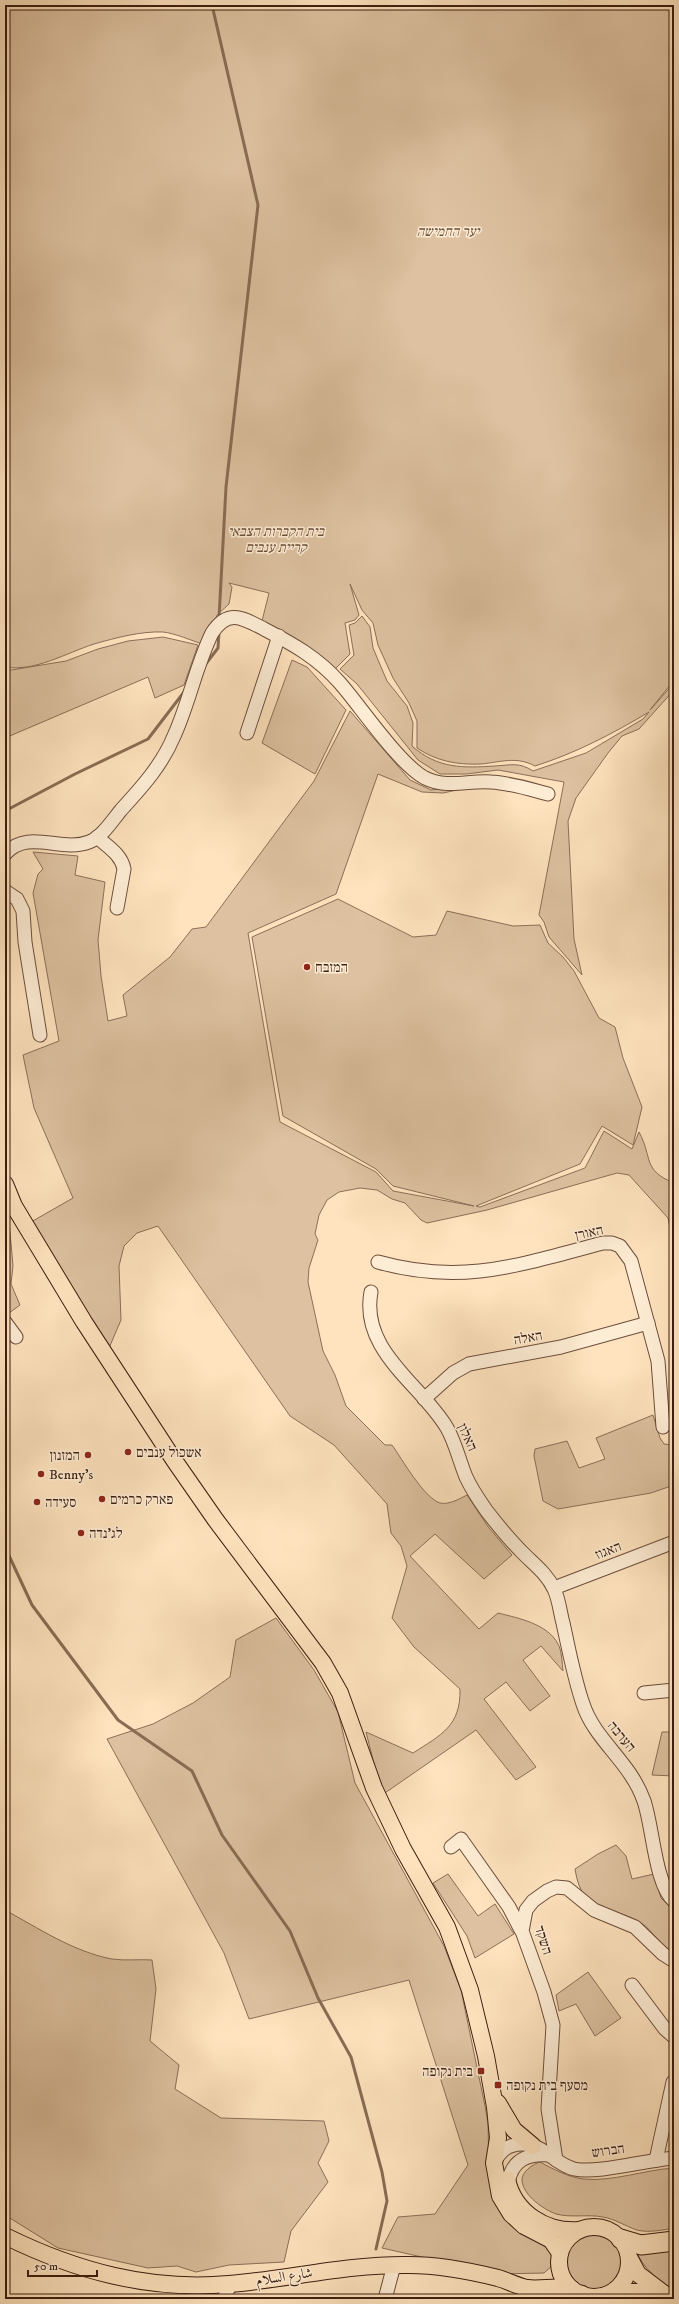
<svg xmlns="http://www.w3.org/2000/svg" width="679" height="2304" font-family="'IM FELL DW Pica',Amiri,'Frank Ruhl Libre',serif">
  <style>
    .green { fill: #ddc1a0; stroke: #8c6f58 }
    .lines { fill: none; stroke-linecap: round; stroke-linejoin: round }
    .stream { stroke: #896c54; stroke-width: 3 }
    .minor-casing { stroke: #6c4e3b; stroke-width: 15 }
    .major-casing { stroke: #3c1d0f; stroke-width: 18 }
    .highway-casing { stroke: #3c1d0f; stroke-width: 21 }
    .minor { stroke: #feedd5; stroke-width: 13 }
    .major { stroke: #fee3be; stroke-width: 16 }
    .highway { stroke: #fee3be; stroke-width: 19 }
    .poi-dot { fill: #8f2418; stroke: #feedd5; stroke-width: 1.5 }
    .labels { text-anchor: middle; stroke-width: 3; stroke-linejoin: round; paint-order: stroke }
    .park-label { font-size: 14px; font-style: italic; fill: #6c4e3a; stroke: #feedd5 }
    .poi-label { font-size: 14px; fill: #3c1d0f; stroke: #feedd5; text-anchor: start }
    .street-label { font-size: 14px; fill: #3c1d0f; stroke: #feedd5 }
  </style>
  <rect width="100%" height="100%" fill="#fee3be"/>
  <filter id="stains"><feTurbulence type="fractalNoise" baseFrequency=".005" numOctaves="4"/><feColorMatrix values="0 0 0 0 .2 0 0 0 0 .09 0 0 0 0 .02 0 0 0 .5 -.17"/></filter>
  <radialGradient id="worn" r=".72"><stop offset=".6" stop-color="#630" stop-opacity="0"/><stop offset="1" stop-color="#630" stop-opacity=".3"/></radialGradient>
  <g class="green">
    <path d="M5 5H674V680L650 710 674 683V690L639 729 622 736 608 753 576 798 568 821 574 939 582 975 549 937 544 922 539 915 564 782 498 770 466 774H440L418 760 357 684 340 669 354 655 349 625 355 623 362 616 370 627 373 648 387 681 407 706 413 723 412 746C438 769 463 768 495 766 512 765 519 762 533 771L586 753 643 719 649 712C612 734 576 753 535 766 516 756 501 762 481 764 457 765 436 761 417 748V721L409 703 393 678 378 645 373 623 362 610 350 584 359 615 355 620 345 623 350 654 333 671 262 621 269 593 229 583 232 587 229 604 217 615 214 626 205 645C193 641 174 633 163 632 141 631 115 638 94 644 66 653 35 672 5 667Z"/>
    <polygon points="163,637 198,645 184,685 155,698 148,677 5,738 5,671 66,661 98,649 128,641"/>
    <polygon points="292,660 307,667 346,710 315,774 262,743"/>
    <path d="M350 711 410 780 431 790 481 785 443 793 422 792 378 774 336 894 248 933 280 1122 376 1172 393 1191 474 1206 393 1186 376 1169 283 1116 252 937 338 899 413 937 436 935 447 911 513 926 540 925 548 943 563 957 574 971 599 1018 615 1027 623 1058 642 1107 633 1145 602 1126 580 1164 476 1206 480 1207 585 1168 604 1131 632 1149 639 1132C653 1158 642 1170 674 1183V1246L668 1218 629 1175 617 1173 487 1210 427 1223 421 1220 405 1203 392 1199 377 1190 360 1188 339 1192 327 1200 319 1215 315 1234 318 1240 309 1268 308 1282 323 1351 335 1375 346 1406 385 1445H392C402 1459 424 1498 440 1503 449 1505 459 1499 467 1495L489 1528 512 1555 484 1579 435 1534 410 1556 479 1629 498 1613C518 1618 548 1624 558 1644 562 1651 562 1663 563 1671L541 1646 523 1660 550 1696 530 1711 506 1682 484 1699 536 1767 516 1780 476 1730 382 1795 366 1732 413 1753C441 1735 461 1726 460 1689L414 1647 392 1618 407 1566 401 1546 391 1533 387 1504 334 1445 290 1416 158 1226 137 1233 124 1246 119 1266 121 1320 109 1348 31 1222 73 1198 34 1108 23 1055 59 1041 33 893 38 874 43 869 33 852 78 856 75 875 105 882 98 940 101 976 108 1021 127 1016 123 995 170 957 192 929 206 927 314 781Z"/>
    <polygon points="5,1206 8,1210 13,1266 11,1284 20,1305 5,1316"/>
    <polygon points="653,1415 660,1438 664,1444 673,1445 674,1485 651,1493 558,1509 543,1501 534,1456 535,1449 567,1441 579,1468 605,1459 596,1438"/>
    <polygon points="276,1618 314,1670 338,1712 355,1783 444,1946 461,1990 485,2106 488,2122 489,2175 554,2258 554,2264 544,2273 497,2274 382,2248 398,2217 435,2214 468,2165 409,1980 249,2019 224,1953 107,1739 153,1724 193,1703 230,1677 236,1640"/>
    <polygon points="662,1732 674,1732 674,1776 652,1775"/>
    <path d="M616 1845 626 1856 632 1879 654 1874 661 1898 674 1911V1954C660 1947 654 1931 641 1923 611 1904 582 1916 575 1869L598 1854Z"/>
    <polygon points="448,1874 478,1916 495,1904 514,1934 475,1958 467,1936 433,1883"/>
    <path d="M5 1910C38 1928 74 1952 112 1959 125 1961 140 1959 152 1960L156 1989 150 2041 179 2065 175 2089 221 2118 324 2121 329 2141 318 2163 328 2182 291 2231 284 2262 229 2265 196 2272 177 2266 148 2268 58 2248 5 2215Z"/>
    <polygon points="588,1972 621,2018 595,2036 576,2004 559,2011 556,1995"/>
    <path d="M540 2162C553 2169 568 2177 583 2179 612 2182 644 2170 674 2168V2228C663 2230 648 2233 637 2230 625 2226 615 2219 603 2217 588 2214 571 2218 556 2214 543 2209 524 2196 522 2181 521 2172 533 2164 540 2162Z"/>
    <circle cx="594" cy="2262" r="29"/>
    <path d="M674 2247V2292C658 2279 643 2269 636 2250Z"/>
  </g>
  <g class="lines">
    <g class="stream">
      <polyline points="212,5 258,205 226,487 219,618"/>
      <polyline points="205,665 218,648 219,632"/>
      <polyline points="5,811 75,774 148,739 184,692"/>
      <polyline points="5,1547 32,1605 118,1720 192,1771 222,1835 290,1931 318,1998 351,2057 382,2172 387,2201 376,2249"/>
    </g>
    <g class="minor-casing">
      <g id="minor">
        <polyline points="247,733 279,636"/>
        <path d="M97 837C108 847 121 854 124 869L117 908"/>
        <path d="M5 854C28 828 61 853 89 842 102 837 112 821 121 810 142 787 162 765 174 736 189 703 196 666 212 633 228 608 243 618 264 629 293 644 318 658 340 683 361 707 399 764 425 778 447 789 469 780 491 782 510 783 529 789 548 794"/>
        <polyline points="5,891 17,899 23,911 25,942 40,1035"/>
        <path d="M378 1262C463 1286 522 1264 603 1243H612L620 1246 631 1261 658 1361 663 1427"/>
        <path d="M371 1292C360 1351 421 1384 447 1428 456 1444 459 1460 466 1477 471 1488 479 1500 486 1510 496 1523 508 1538 520 1550 532 1563 546 1572 554 1589 559 1599 560 1612 563 1623 569 1650 574 1678 583 1704 595 1741 630 1761 644 1801 653 1827 655 1885 674 1901"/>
        <polyline points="5,1322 16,1337"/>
        <polyline points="424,1399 453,1373 469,1364 561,1347 648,1323"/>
        <polyline points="554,1588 674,1542"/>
        <polyline points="644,1693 674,1690"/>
        <polyline points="451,1847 461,1839 509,1907 521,1930"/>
        <polyline points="632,1985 665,2029 674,2037"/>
        <polyline points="556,2160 548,2109 553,2025 544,1992 522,1931 526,1910 533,1901 547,1891 556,1887 567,1888 594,1910 635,1927 663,1954 674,1961"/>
        <polyline points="656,2160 673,2082"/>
        <path d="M494 2163C500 2151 508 2144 522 2144 544 2144 554 2164 574 2169 598 2174 646 2160 674 2158"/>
        <path d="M508 2183C512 2160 527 2153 550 2155"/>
        <polyline points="224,2299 230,2284"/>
        <polyline points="385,2299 394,2265"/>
      </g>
    </g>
    <g class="major-casing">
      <g id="major">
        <polyline points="5,1184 14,1206 84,1322 174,1460 215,1519 323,1663 340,1693 374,1788 403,1849 447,1927 470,1990 486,2056 495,2107 498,2138 494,2163 500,2196 511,2214 524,2226 551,2240 560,2253"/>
        <polyline points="498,2103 514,2130 533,2146"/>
        <path d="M507 2179C514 2213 547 2233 580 2230"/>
        <circle cx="594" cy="2262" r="35"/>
        <path d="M5 2236C76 2271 149 2291 229 2284 289 2279 348 2264 409 2265 438 2265 470 2271 498 2278 508 2281 517 2286 527 2288 542 2290 557 2285 572 2289"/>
        <polyline points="630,2259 638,2274 671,2299"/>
        <polyline points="613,2292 639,2292 661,2299"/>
      </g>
    </g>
    <g class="highway-casing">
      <g id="highway">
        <polyline points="621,2239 641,2245 674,2241"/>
        <polyline points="581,2295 585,2299"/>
      </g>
    </g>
    <use href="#minor" class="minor"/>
    <use href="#major" class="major"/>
    <use href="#highway" class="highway"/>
  </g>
  <g class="poi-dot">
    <circle cx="307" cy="967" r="4"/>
    <circle cx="128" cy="1452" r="4"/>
    <circle cx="88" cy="1455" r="4"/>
    <circle cx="41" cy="1474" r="4"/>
    <circle cx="102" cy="1499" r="4"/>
    <circle cx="37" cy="1502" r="4"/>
    <circle cx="81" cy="1533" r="4"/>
    <rect x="477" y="2067" width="8" height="8" rx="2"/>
    <rect x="494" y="2081" width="8" height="8" rx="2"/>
  </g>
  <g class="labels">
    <g class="park-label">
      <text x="448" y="236">יער החמישה</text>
      <text x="276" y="536">בית הקברות הצבאי<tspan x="276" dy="16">קריית ענבים</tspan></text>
    </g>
    <g class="poi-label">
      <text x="315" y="972">המזבח</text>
      <text x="136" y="1457">אשכול ענבים</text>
      <text x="80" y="1460" text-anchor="end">המזנון</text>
      <text x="49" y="1479">Benny's</text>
      <text x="110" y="1504">פארק כרמים</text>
      <text x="45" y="1507">סעידה</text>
      <text x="89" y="1538">לג'נדה</text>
      <text x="473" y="2076" text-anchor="end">בית נקופה</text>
      <text x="506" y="2090">מסעף בית נקופה</text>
    </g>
    <g class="street-label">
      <text transform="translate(589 1232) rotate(-12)" y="5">האורן</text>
      <text transform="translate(528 1337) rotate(-10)" y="5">האלה</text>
      <text transform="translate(468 1437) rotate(66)" y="5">האלון</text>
      <text transform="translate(608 1550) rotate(-21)" y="5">האגוז</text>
      <text transform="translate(622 1736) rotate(50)" y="5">הערבה</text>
      <text transform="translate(544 1940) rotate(72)" y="5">השקד</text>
      <text transform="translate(608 2150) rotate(-8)" y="5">הברוש</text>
      <text transform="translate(284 2276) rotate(-8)" y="5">شارع السلام</text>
    </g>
  </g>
  <rect width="679" height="2304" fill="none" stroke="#fee3be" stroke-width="20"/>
  <rect x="6" y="6" width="667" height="2292" fill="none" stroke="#3c1d0f" stroke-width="2"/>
  <rect x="10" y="10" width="659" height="2284" fill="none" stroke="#3c1d0f"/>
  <path d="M28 2270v6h69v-6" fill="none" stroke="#3c1d0f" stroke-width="2"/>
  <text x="34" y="2270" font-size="12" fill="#3c1d0f" stroke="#feedd5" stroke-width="3" paint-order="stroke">50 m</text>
  <rect width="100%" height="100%" filter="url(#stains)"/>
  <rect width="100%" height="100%" fill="url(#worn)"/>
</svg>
